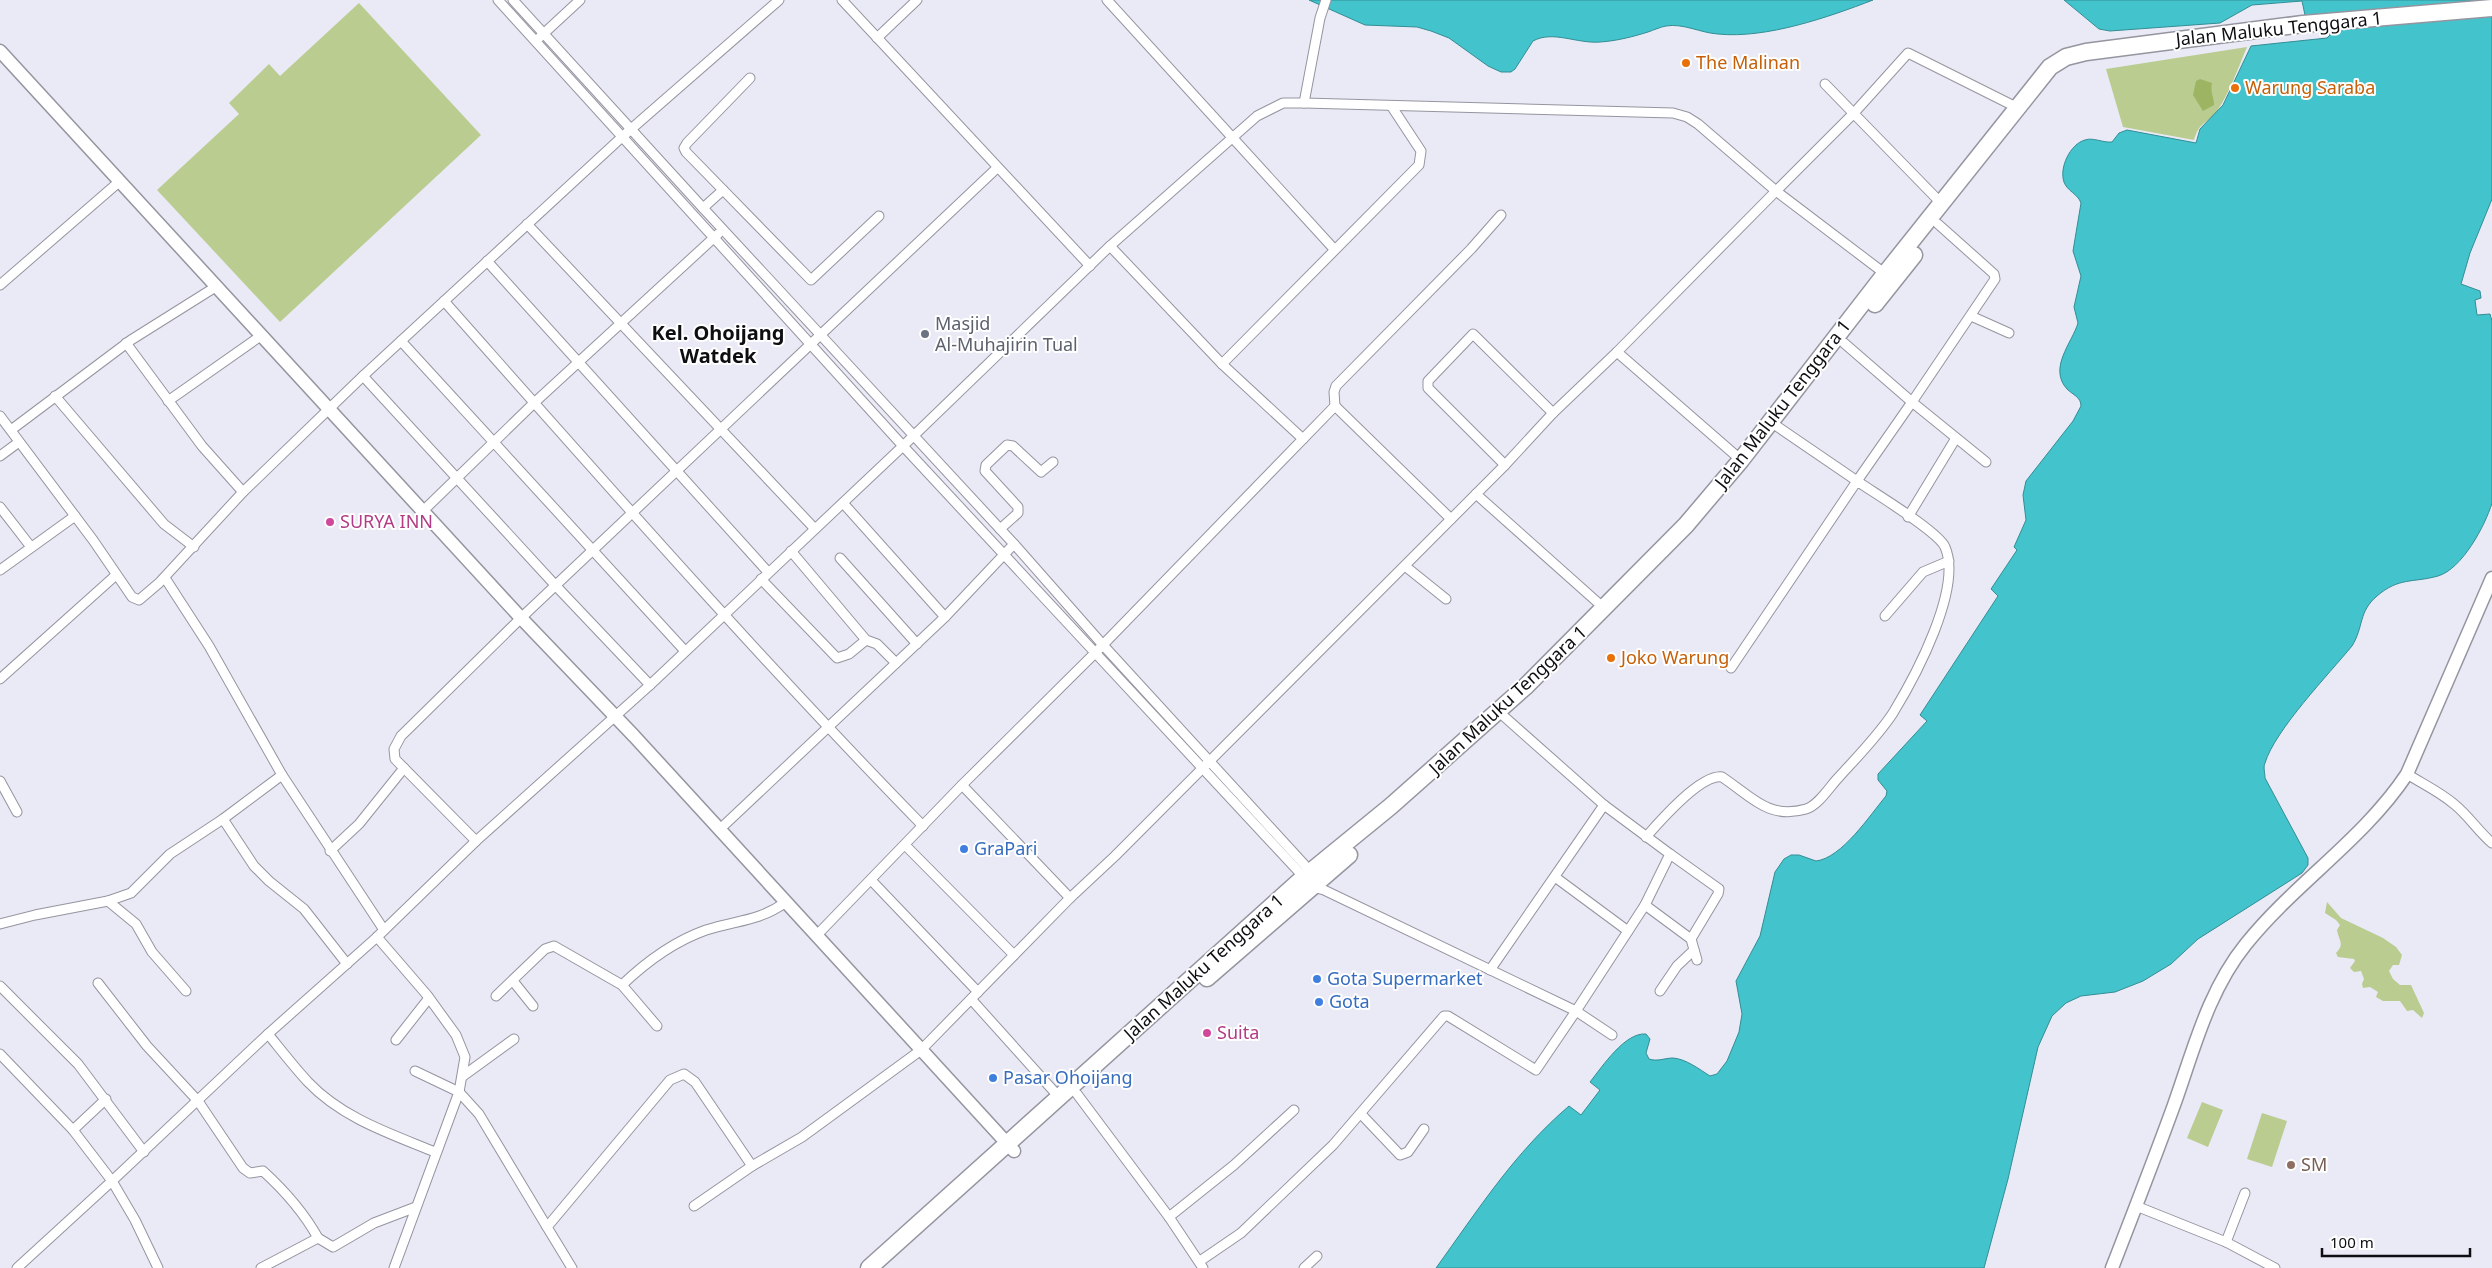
<svg xmlns="http://www.w3.org/2000/svg" width="2492" height="1268" font-family="'Noto Sans',sans-serif">
  <style>
    .green { fill: #bacc90 }
    .forest { fill: #9db463 }
    .water { fill: #43c4cc; stroke: #338d94 }
    .lines { fill: none; stroke-linecap: round; stroke-linejoin: round }
    .street-casing { stroke: #94959f; stroke-width: 11 }
    .secondary-casing { stroke: #94959f; stroke-width: 15 }
    .highway-casing { stroke: #94959f; stroke-width: 19 }
    .street { stroke: #fff; stroke-width: 9 }
    .secondary { stroke: #fff; stroke-width: 12 }
    .highway { stroke: #fff; stroke-width: 16 }
    .food-dot { fill: #e8710a; stroke: #fff; stroke-width: 2 }
    .worship-dot { fill: #6b7280; stroke: #fff; stroke-width: 2 }
    .hotel-dot { fill: #d1479c; stroke: #fff; stroke-width: 2 }
    .shop-dot { fill: #3f7fe0; stroke: #fff; stroke-width: 2 }
    .education-dot { fill: #8d6e63; stroke: #fff; stroke-width: 2 }
    .labels { text-anchor: middle; stroke-width: 4; stroke-linejoin: round; paint-order: stroke }
    .street-label { font-size: 18px; fill: #0e0e12; stroke: #fff }
    .food-label { font-size: 18px; fill: #c56008; stroke: #fff; text-anchor: start }
    .worship-label { font-size: 18px; fill: #5b616d; stroke: #fff; text-anchor: start }
    .hotel-label { font-size: 18px; fill: #b23c85; stroke: #fff; text-anchor: start }
    .shop-label { font-size: 18px; fill: #366cbe; stroke: #fff; text-anchor: start }
    .education-label { font-size: 18px; fill: #785e54; stroke: #fff; text-anchor: start }
    .quarter-label { font-size: 20px; font-weight: bold; fill: #0e0e12; stroke: #fff }
  </style>
  <rect width="100%" height="100%" fill="#e9eaf6"/>
  <g class="green">
    <polygon points="359,3 481,135 280,322 157,190 239,114 229,103 269,64 280,76"/>
    <path d="M2247 47C2238 68 2230 92 2217 111 2207 125 2200 120 2194 140L2123 127 2106 69Z"/>
    <path d="M2327 902 2341 918 2383 938 2396 947 2402 955 2399 965H2393L2389 971 2393 979 2400 985H2411L2424 1013 2422 1018 2413 1010 2407 1011 2400 1001H2383L2376 997 2378 992 2370 987 2363 988 2362 984 2364 979 2361 971 2354 972 2350 968 2355 961 2354 959 2338 957 2336 953C2345 944 2339 941 2337 930L2340 925 2336 920 2325 913Z"/>
    <polygon points="2202,1102 2223,1110 2208,1147 2187,1138"/>
    <polygon points="2262,1113 2287,1121 2272,1167 2247,1159"/>
  </g>
  <path class="forest" d="M2200 79 2212 83C2210 92 2214 97 2214 105L2203 111 2193 95 2196 81Z"/>
  <g class="water">
    <path d="M1309 0H1873C1829 17 1766 39 1718 34 1701 33 1683 23 1666 26 1660 27 1654 30 1648 32 1632 37 1616 41 1600 42 1577 44 1553 30 1533 41L1515 69 1511 72H1501L1488 66 1449 38 1431 31 1417 27 1365 25Z"/>
    <path d="M2064 0H2492V199L2470 253 2461 284 2480 291 2481 298 2475 300 2477 315 2490 314 2492 321V503C2485 526 2462 569 2438 576 2413 583 2399 577 2377 596 2358 612 2364 627 2352 646 2329 674 2275 730 2265 763 2263 767 2265 773 2265 778L2308 858V865L2302 873 2198 939 2171 964 2143 981 2115 992 2081 996 2066 1003 2052 1016 2038 1047 2008 1179 1984 1268H1436C1478 1210 1514 1153 1569 1106L1581 1115 1600 1090 1590 1082C1602 1067 1625 1032 1646 1034L1650 1039 1646 1053 1649 1059C1657 1062 1665 1058 1673 1058 1686 1059 1699 1069 1710 1076L1717 1074 1727 1061 1739 1032 1742 1014 1736 981 1760 936 1775 872 1784 859 1791 855H1799L1816 861C1842 858 1870 815 1886 796L1887 791 1878 780V774L1927 721 1920 715 1998 596 1991 589 2017 550 2014 547 2026 520 2023 495 2026 481 2073 421 2081 406C2081 397 2073 395 2067 389 2048 368 2072 343 2078 323L2074 307 2081 276 2073 251 2081 203C2078 194 2067 191 2064 182 2059 168 2070 144 2085 140 2093 137 2103 143 2112 142L2119 133 2127 130 2196 143 2200 129 2223 105 2251 46 2327 38 2330 35 2329 29H2308L2302 1 2252 5 2220 23 2110 31 2099 29Z"/>
  </g>
  <g class="lines">
    <g class="street-casing">
      <g id="street">
        <polyline points="498,0 903,446 1313,887 1324,890 1576,1011 1536,1070 1448,1016 1444,1016 1333,1145 1241,1233 1200,1261"/>
        <polyline points="513,0 703,208 1014,544 1103,645 1312,873"/>
        <polyline points="842,0 1090,266"/>
        <polyline points="1107,0 1334,249"/>
        <polyline points="540,37 580,0"/>
        <polyline points="877,38 917,0"/>
        <polyline points="750,78 687,143 684,148 686,152 811,280 879,216"/>
        <polyline points="1825,84 1941,203"/>
        <polyline points="1304,103 1320,18 1326,0"/>
        <polyline points="703,208 723,190"/>
        <polyline points="527,224 815,529"/>
        <polyline points="1110,246 1222,364 1303,439"/>
        <polyline points="487,261 768,572"/>
        <polyline points="1888,276 1776,191 1854,113 1908,53 2016,107"/>
        <polyline points="0,285 120,181"/>
        <path d="M444 301C601 478 757 656 923 826"/>
        <polyline points="1971,316 2009,333"/>
        <polyline points="401,341 685,651"/>
        <polyline points="126,343 202,446 243,492"/>
        <polyline points="1844,343 1912,402 1995,279 1994,274 1938,224"/>
        <polyline points="1617,352 1741,460"/>
        <polyline points="1222,364 1419,165 1421,151 1392,107"/>
        <polyline points="363,376 556,586 650,685"/>
        <polyline points="55,396 164,524 194,547"/>
        <polyline points="168,401 262,335"/>
        <polyline points="1335,406 1334,392 1336,386 1471,249 1501,215"/>
        <polyline points="0,416 93,540 132,597 139,600 159,583 243,492 363,376 622,137 779,0"/>
        <polyline points="1778,427 1857,481 1912,402 1986,462"/>
        <polyline points="11,430 131,340 217,286"/>
        <polyline points="0,456 19,442"/>
        <polyline points="1505,465 1428,388 1428,381 1473,334 1553,413"/>
        <polyline points="1476,494 1605,609"/>
        <polyline points="843,503 945,617"/>
        <polyline points="0,507 31,547"/>
        <polyline points="423,511 534,403 718,234"/>
        <polyline points="1908,517 1956,438"/>
        <polyline points="1000,529 1018,513 1018,507 985,471 986,465 1007,445 1013,446 1041,472 1053,462"/>
        <polyline points="791,551 866,640 877,644 896,663"/>
        <polyline points="840,558 917,644"/>
        <polyline points="1405,566 1446,599"/>
        <polyline points="0,570 75,516"/>
        <polyline points="165,578 209,646 282,775"/>
        <polyline points="761,579 837,658 849,654 866,640"/>
        <polyline points="1885,616 1923,572 1949,561"/>
        <polyline points="0,679 116,575"/>
        <polyline points="1499,712 1604,805 1670,854 1645,905 1576,1011 1612,1035"/>
        <path d="M2407 774C2423 784 2440 792 2454 804 2468 815 2478 831 2492 843"/>
        <polyline points="0,781 17,812"/>
        <polyline points="962,785 1070,898"/>
        <polyline points="223,819 254,866 269,881 304,909 347,964"/>
        <polyline points="719,830 945,617 1014,544"/>
        <path d="M1646 837C1660 821 1701 774 1722 777 1751 796 1768 820 1806 809 1819 805 1830 786 1839 777 1857 757 1878 736 1893 713 1915 677 1963 588 1945 547 1938 531 1874 493 1857 481L1731 668"/>
        <polyline points="476,841 395,759 394,749 401,736 521,618 997,168"/>
        <polyline points="905,845 1014,955"/>
        <polyline points="330,851 359,824 404,768"/>
        <polyline points="1670,854 1719,889 1718,894 1691,939"/>
        <polyline points="1555,877 1628,931"/>
        <polyline points="871,880 978,992"/>
        <polyline points="108,901 136,924 152,952 186,991"/>
        <polyline points="1645,905 1691,939 1697,960"/>
        <polyline points="0,924 35,915 108,901 131,893 170,854 223,819 282,775 384,930"/>
        <polyline points="816,936 962,785 1095,653 1335,406 1451,519"/>
        <polyline points="377,937 427,995 456,1035 465,1057 459,1092 394,1268"/>
        <polyline points="1490,970 1604,805"/>
        <polyline points="513,981 533,1006"/>
        <path d="M98 983 147 1046 198 1101 243 1168 250 1173 263 1171C285 1191 303 1211 318 1238L261 1268"/>
        <path d="M622 985C646 962 675 941 706 930 736 920 758 922 786 902"/>
        <polyline points="0,986 78,1064 144,1152"/>
        <polyline points="1660,991 1677,966 1694,950"/>
        <polyline points="496,996 545,949 554,946 622,985 657,1026"/>
        <polyline points="971,999 1059,1097"/>
        <path d="M268 1034C281 1050 294 1067 308 1082 342 1118 391 1134 435 1152"/>
        <polyline points="396,1040 429,998"/>
        <polyline points="0,1054 73,1130 112,1181 17,1268"/>
        <polyline points="415,1071 459,1092 479,1114 547,1227"/>
        <polyline points="463,1076 514,1039"/>
        <polyline points="1077,1094 1169,1217 1203,1268"/>
        <polyline points="1361,1114 1400,1155 1408,1152 1424,1129"/>
        <polyline points="73,1130 106,1099"/>
        <polyline points="694,1206 752,1166"/>
        <polyline points="2136,1206 2226,1242 2275,1268"/>
        <polyline points="1169,1217 1234,1165 1294,1110"/>
        <polyline points="318,1238 333,1247 374,1223 416,1207"/>
        <polyline points="2226,1242 2245,1193"/>
        <polyline points="158,1268 135,1220 112,1181 268,1034 377,937 476,841 650,685 903,446 1110,246 1257,116 1283,103 1304,103 1673,113 1687,117 1698,124 1776,191 1617,352 1553,413 1505,465 1115,856 1070,898 921,1050 802,1137 752,1166 695,1082 684,1074 670,1080 547,1227 572,1268"/>
        <polyline points="1304,1268 1317,1256"/>
      </g>
    </g>
    <g class="secondary-casing">
      <g id="secondary">
        <polyline points="0,51 521,618 634,736 1014,1151"/>
        <path d="M2112 1268C2133 1214 2154 1160 2174 1105 2194 1049 2208 991 2246 944 2295 883 2363 840 2407 774L2492 578"/>
      </g>
    </g>
    <g class="highway-casing">
      <g id="highway">
        <polyline points="1875,304 1914,255"/>
        <polyline points="1207,978 1349,855"/>
        <polyline points="869,1268 1304,877 1391,806 1525,687 1686,525 1741,460 1885,274 2050,67 2066,57 2086,52 2303,24 2492,8"/>
      </g>
    </g>
    <use href="#street" class="street"/>
    <use href="#secondary" class="secondary"/>
    <use href="#highway" class="highway"/>
  </g>
  <g class="food-dot">
    <circle cx="1686" cy="63" r="5"/>
    <circle cx="2235" cy="88" r="5"/>
    <circle cx="1611" cy="658" r="5"/>
  </g>
  <circle class="worship-dot" cx="925" cy="334" r="5"/>
  <g class="hotel-dot">
    <circle cx="330" cy="522" r="5"/>
    <circle cx="1207" cy="1033" r="5"/>
  </g>
  <g class="shop-dot">
    <circle cx="964" cy="849" r="5"/>
    <circle cx="1317" cy="979" r="5"/>
    <circle cx="1319" cy="1002" r="5"/>
    <circle cx="993" cy="1078" r="5"/>
  </g>
  <circle class="education-dot" cx="2291" cy="1165" r="5"/>
  <g class="labels">
    <g class="street-label">
      <text transform="translate(2279 29) rotate(-6)" y="6">Jalan Maluku Tenggara 1</text>
      <text transform="translate(1783 404) rotate(-52)" y="6">Jalan Maluku Tenggara 1</text>
      <text transform="translate(1508 700) rotate(-43)" y="6">Jalan Maluku Tenggara 1</text>
      <text transform="translate(1204 967) rotate(-42)" y="6">Jalan Maluku Tenggara 1</text>
    </g>
    <g class="food-label">
      <text x="1696" y="69">The Malinan</text>
      <text x="2245" y="94">Warung Saraba</text>
      <text x="1621" y="664">Joko Warung</text>
    </g>
    <g class="worship-label">
      <text x="935" y="330">Masjid<tspan x="935" dy="21">Al-Muhajirin Tual</tspan></text>
    </g>
    <g class="hotel-label">
      <text x="340" y="528">SURYA INN</text>
      <text x="1217" y="1039">Suita</text>
    </g>
    <g class="shop-label">
      <text x="974" y="855">GraPari</text>
      <text x="1327" y="985">Gota Supermarket</text>
      <text x="1329" y="1008">Gota</text>
      <text x="1003" y="1084">Pasar Ohoijang</text>
    </g>
    <g class="education-label">
      <text x="2301" y="1171">SM</text>
    </g>
    <g class="quarter-label">
      <text x="718" y="340">Kel. Ohoijang<tspan x="718" dy="23">Watdek</tspan></text>
    </g>
  </g>
  <path d="M2322 1248v8h148v-8" fill="none" stroke="#0e0e12" stroke-width="2.5"/>
  <text x="2330" y="1248" font-size="15" fill="#0e0e12" stroke="#ffffff" stroke-width="4" paint-order="stroke">100 m</text>
</svg>
